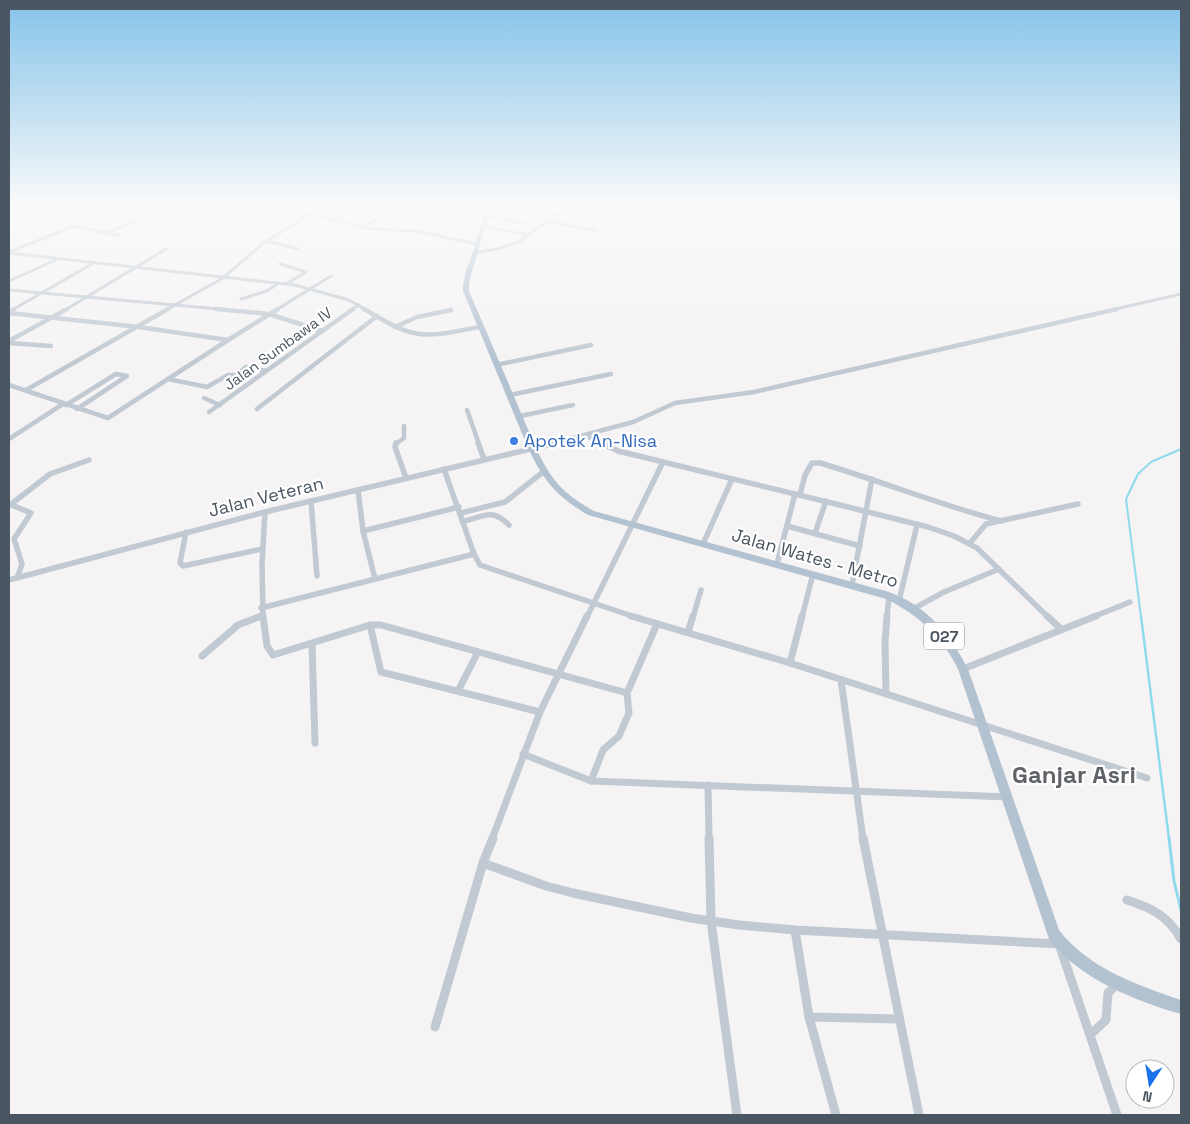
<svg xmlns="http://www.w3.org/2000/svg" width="1190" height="1124" font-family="'Space Grotesk',sans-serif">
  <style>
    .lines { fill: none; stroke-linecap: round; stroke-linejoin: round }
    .stream-far2 { stroke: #90daee; stroke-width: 2 }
    .stream-far1 { stroke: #90daee; stroke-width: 2.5 }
    .stream { stroke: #90daee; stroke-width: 3 }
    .trunk-casing { stroke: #7690ad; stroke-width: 2 }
    .minor-far4 { stroke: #c1cad2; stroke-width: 3 }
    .minor-far3 { stroke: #c1cad2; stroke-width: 4.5 }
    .minor-far2 { stroke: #c1cad2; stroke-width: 5.5 }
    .minor-far1 { stroke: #c1cad2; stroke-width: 7 }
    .minor { stroke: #c1cad2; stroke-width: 9 }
    .primary { fill: #b3c2d1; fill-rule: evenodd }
    .trunk { fill: #9fb4c9; fill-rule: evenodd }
    .shop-dot { fill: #3f7fe0; stroke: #fff; stroke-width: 2 }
    .labels { text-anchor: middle; stroke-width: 4.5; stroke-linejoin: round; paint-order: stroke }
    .far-street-label { font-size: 15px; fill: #4a5661; stroke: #fff }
    .shield { fill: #fff; stroke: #808990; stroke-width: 1 }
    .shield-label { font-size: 16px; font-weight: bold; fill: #4a5661 }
    .shop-label { font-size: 18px; fill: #366cbe; stroke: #fff; text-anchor: start }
    .street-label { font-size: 18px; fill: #4a5661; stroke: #fff }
    .near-quarter-label { font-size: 24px; font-weight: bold; fill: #5f6368; stroke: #fff }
  </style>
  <rect width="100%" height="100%" fill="#f5f3f3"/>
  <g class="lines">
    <polyline class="stream-far2" points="1141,617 1126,499 1138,474 1151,462 1181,449"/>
    <polyline class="stream-far1" points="1141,616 1169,839"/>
    <polyline class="stream" points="1169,838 1174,881 1181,910"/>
    <g class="trunk-casing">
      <polygon id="trunk" points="9,206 16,206 9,210"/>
    </g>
    <g class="minor-far4">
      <polyline points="124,206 147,210 159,206"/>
      <polyline points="171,206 188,209"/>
      <polyline points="274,206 372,229 416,231 476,244"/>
      <polyline points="570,206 587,209"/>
      <polyline points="519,208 555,215"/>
      <polyline points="117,209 125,206"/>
      <polyline points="558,213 592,219"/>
      <polyline points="500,215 507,215 522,206"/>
      <polyline points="10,216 48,206"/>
      <polyline points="487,217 524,223"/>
      <polyline points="335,219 361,207"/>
      <polyline points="547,221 597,231"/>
      <polyline points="482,226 528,235"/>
      <polyline points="363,227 401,206"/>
      <polyline points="107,233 144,217"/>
      <polyline points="267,241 298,249"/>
      <polyline points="9,252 74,226 119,236"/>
      <polyline points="9,253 295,285 349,300 366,310"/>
      <polyline points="475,253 501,248 520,241 568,206"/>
      <polyline points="280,264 306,272 286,284"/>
      <polyline points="9,281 56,260"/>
      <polyline points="9,290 230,310"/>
      <polyline points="241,299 267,291 279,283"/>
      <polyline points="12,310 92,264"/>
      <polyline points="65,310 166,249"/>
      <polyline points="166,310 223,278 262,244 323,206"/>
      <polyline points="276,310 331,276"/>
      <polyline points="351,310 359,305"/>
      <polyline points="1111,310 1181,294"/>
    </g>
    <g class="minor-far3">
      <polyline points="216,309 269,314 322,331"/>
      <path d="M364 309C380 318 396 329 414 333 435 338 459 330 480 327"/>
      <polyline points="9,312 14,309"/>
      <polyline points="9,313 139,327 228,340 278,309"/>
      <polyline points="395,327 417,317 451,310"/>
      <polyline points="9,341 67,309"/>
      <polyline points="9,343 51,346"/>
      <polyline points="496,365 591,345"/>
      <polyline points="168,379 207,387 228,375 236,375 246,367 266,371"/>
      <polyline points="9,385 108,418 228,340"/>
      <polyline points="26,390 168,309"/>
      <polyline points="510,395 611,374"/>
      <polyline points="204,398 220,405"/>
      <polyline points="66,405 116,374 127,376 77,409"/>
      <polyline points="257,409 377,316"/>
      <polyline points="467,410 479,444"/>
      <polyline points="209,412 353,309"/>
      <polyline points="520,416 573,405"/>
      <polyline points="586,436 604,444"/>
      <polyline points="9,439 63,404"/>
      <polyline points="396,444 404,438 404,426"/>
      <polyline points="551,444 633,422 675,403 754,392 1117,309"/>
    </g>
    <g class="minor-far2">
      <polyline points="396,443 395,447 406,478"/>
      <polyline points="478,443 484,459"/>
      <polyline points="601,443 618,451 844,506 928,527 954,536 977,548 1048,617"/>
      <polyline points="444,469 474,554 480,565 635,617"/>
      <polyline points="358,490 363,531 375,579"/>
      <path d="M800 495 805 475 812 463H820C881 481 940 505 1001 521"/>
      <polyline points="311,501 317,576"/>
      <polyline points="9,504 31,513 14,539 22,564 17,578"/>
      <polyline points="10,505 50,474 89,460"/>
      <polyline points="461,513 505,502 543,472"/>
      <path d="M464 521C485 516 492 508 509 525"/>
      <polyline points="787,526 860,546"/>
      <polyline points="363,531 459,507"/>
      <polyline points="186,532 180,563 183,566 262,549"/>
      <polyline points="815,533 826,501"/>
      <polyline points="970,543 986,524 1078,504"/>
      <polyline points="703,544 732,479"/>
      <polyline points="777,564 795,494"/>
      <polyline points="9,580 265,512 556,443"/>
      <polyline points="852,585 872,479"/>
      <polyline points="899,601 917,525"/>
      <polyline points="261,608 474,554"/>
      <polyline points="913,609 944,592 999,569"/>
      <polyline points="258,617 262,615"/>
      <polyline points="263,617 262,564 265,512"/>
      <polyline points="587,617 663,462"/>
      <polyline points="693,617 701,590"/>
      <polyline points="802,617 813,574"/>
      <polyline points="887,617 889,596"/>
      <polyline points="1093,617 1130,602"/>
    </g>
    <g class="minor-far1">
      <polyline points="263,616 267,646 273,655 370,625 381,625 627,693"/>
      <polyline points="631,616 790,663 1147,778"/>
      <polyline points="1047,616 1061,629"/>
      <polyline points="370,625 381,672 540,712"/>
      <polyline points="688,632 693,616"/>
      <polyline points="312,644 315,743"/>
      <polyline points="202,656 238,625 261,616"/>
      <polyline points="790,663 802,616"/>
      <polyline points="963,669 1096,616"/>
      <polyline points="841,680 863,839"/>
      <polyline points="458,691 478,652"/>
      <polyline points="886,694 885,642 887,616"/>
      <polyline points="523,754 591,781 1008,797"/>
      <polyline points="591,781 603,750 619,736 629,713 627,693 657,624"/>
      <polyline points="708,785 709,839"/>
      <polyline points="492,839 540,712 587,616"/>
    </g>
    <g class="minor">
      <polyline points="709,838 711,921 737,1115"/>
      <polyline points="863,838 919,1115"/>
      <polyline points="483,863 546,886 573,893 691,918 739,925 795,930 1059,944 1117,1115"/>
      <path d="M1127 900C1152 908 1168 916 1181 939"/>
      <polyline points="795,930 809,1017 899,1019"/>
      <polyline points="809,1017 836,1115"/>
      <polyline points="435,1027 483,863 493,838"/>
      <polyline points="1090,1035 1106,1020 1108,993 1118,983"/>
    </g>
    <path class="primary" d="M488 206H492C486 221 482 236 478 252 474 267 469 275 469 291L536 448C551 480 562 493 594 511L889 592C926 605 951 635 968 669L1059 930C1088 968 1137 985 1181 1000V1014C1135 1001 1078 978 1049 939L958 669C942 637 919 615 886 599L588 515C556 496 544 481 528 448L463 291C463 275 468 267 473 252 477 236 482 221 488 206Z"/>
    <use href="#trunk" class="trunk"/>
  </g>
  <linearGradient id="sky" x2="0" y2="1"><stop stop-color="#85c3ea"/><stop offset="0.57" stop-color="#fafafa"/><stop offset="1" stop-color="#fafafa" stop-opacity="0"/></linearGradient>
  <rect width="1190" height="363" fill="url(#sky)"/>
  <circle class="shop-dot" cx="514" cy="441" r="5"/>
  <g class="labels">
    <g class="far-street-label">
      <text transform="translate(278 349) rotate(-36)" y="5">Jalan Sumbawa IV</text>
    </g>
    <rect class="shield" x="924" y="622.5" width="40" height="27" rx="4"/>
    <g class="shield-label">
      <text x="944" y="642">027</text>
    </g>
    <g class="shop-label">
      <text x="524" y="447">Apotek An-Nisa</text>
    </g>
    <g class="street-label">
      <text transform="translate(266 497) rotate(-14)" y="6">Jalan Veteran</text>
      <text transform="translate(815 558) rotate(16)" y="6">Jalan Wates - Metro</text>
    </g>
    <g class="near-quarter-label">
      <text x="1074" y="783">Ganjar Asri</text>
    </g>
  </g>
  <rect width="1190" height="1124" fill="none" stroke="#4a5661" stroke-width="20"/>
  <g transform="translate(1150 1084) rotate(192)"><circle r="24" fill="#ffffff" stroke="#b7bbc0"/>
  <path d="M0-4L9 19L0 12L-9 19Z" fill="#1a73e8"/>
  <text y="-8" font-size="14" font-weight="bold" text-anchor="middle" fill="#4a5661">N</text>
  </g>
</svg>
